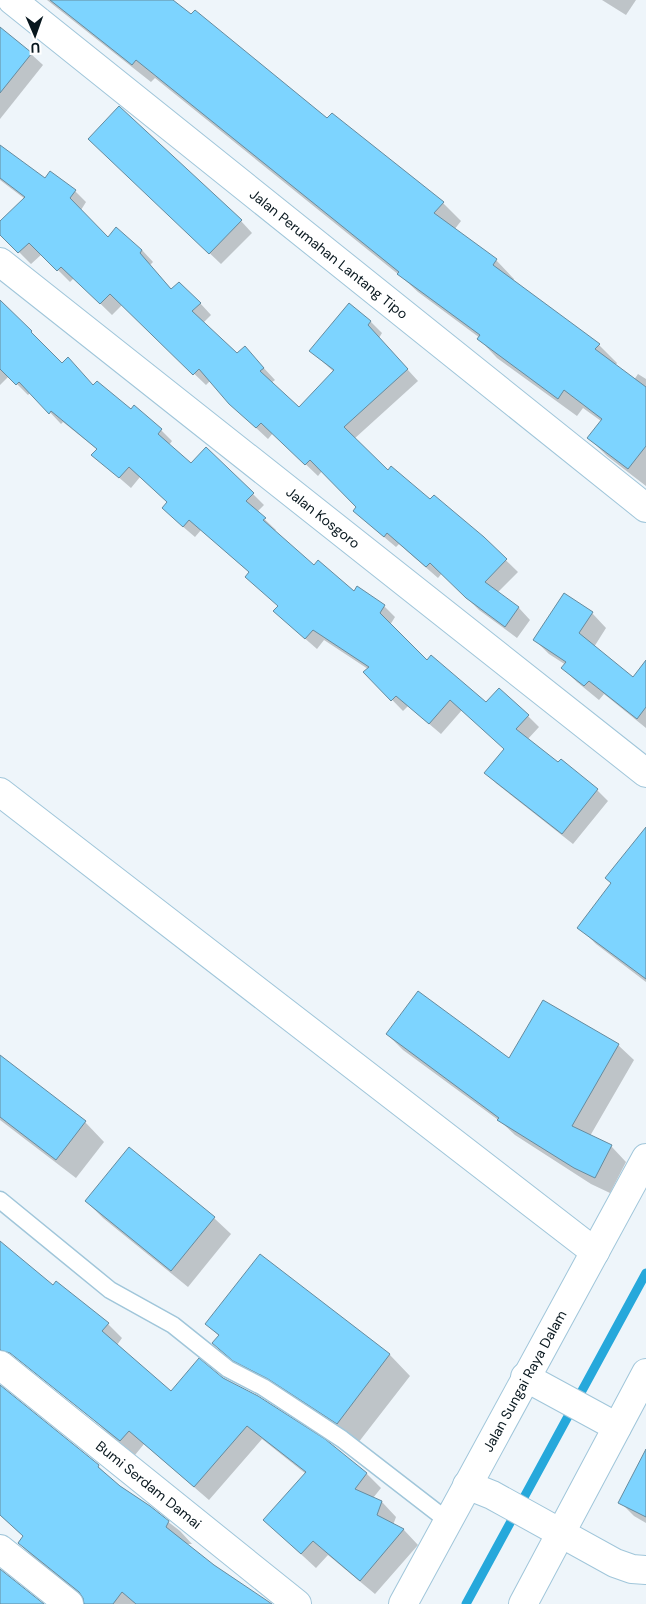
<svg xmlns="http://www.w3.org/2000/svg" width="646" height="1604" font-family="'DM Sans',sans-serif">
  <style>
    .shadow { fill: #0003 }
    .lines { fill: none; stroke-linecap: round; stroke-linejoin: round }
    .stream { stroke: #26a8db; stroke-width: 9 }
    .building { fill: #7dd4ff; stroke: #668b9e }
    .service-casing { stroke: #a0c6da; stroke-width: 19 }
    .minor-casing { stroke: #a0c6da; stroke-width: 30 }
    .tertiary-casing { stroke: #a0c6da; stroke-width: 30 }
    .service { stroke: #fff; stroke-width: 16 }
    .minor { stroke: #fff; stroke-width: 28 }
    .tertiary { stroke: #fff; stroke-width: 28 }
    .labels { text-anchor: middle; stroke-width: 4; stroke-linejoin: round; paint-order: stroke }
    .street-label { font-size: 14px; fill: #08171e; stroke: #fff }
  </style>
  <rect width="100%" height="100%" fill="#eef5fa"/>
  <g class="shadow">
    <polygon points="47,0 171,0 328,119 443,203 461,221 454,230 496,260 514,279 513,281 599,345 617,363 615,366 634,380 638,374 646,379 646,486 607,456 589,438 601,421 583,408 577,416 497,358 479,339 480,338 418,292 404,279 155,78 151,82"/>
    <polygon points="602,0 636,0 626,15"/>
    <polygon points="0,29 31,54 43,65 0,119"/>
    <polygon points="0,147 45,180 75,191 86,202 81,210 108,239 142,250 153,262 150,265 172,290 200,303 211,315 203,323 237,354 245,348 275,380 271,383 300,409 334,372 311,351 349,304 371,322 382,333 379,338 418,381 354,439 388,472 483,538 518,572 497,593 519,608 530,620 517,638 479,610 442,573 438,578 399,544 396,547 366,522 354,511 358,507 322,471 318,476 273,433 268,439 230,404 210,381 206,385 122,305 112,315 74,278 70,282 42,254 31,264 0,233 0,222 25,199 0,180"/>
    <polygon points="101,150 241,221 252,233 221,264"/>
    <polygon points="0,303 1,303 42,343 41,344 62,365 161,430 172,441 169,445 191,465 253,494 264,505 257,512 276,530 274,532 314,567 354,593 384,606 395,617 390,625 427,662 486,703 528,716 539,727 527,740 558,764 597,790 608,801 573,844 497,784 486,773 505,749 462,710 441,734 408,706 403,711 365,672 368,669 324,640 317,649 286,622 279,606 246,577 250,573 201,530 195,537 174,519 168,503 140,477 131,488 93,455 98,450 63,422 61,424 31,392 28,395 9,376 0,385"/>
    <polygon points="564,595 592,613 606,628 594,647 633,678 646,680 646,728 604,694 599,700 577,682 563,668 566,665 549,654 534,639"/>
    <polygon points="646,829 646,982 596,944 579,927 612,884"/>
    <polygon points="387,1034 510,1060 618,1045 634,1060 590,1136 611,1146 626,1162 610,1193 591,1184 515,1135 501,1122 403,1050"/>
    <polygon points="0,1057 85,1122 104,1142 76,1178 0,1120"/>
    <polygon points="86,1201 214,1218 231,1234 188,1287 103,1218"/>
    <polygon points="0,1243 53,1286 108,1324 122,1338 117,1345 171,1392 223,1379 324,1440 367,1474 381,1488 373,1498 382,1502 396,1517 393,1525 404,1530 418,1545 375,1594 328,1555 316,1568 264,1520 306,1474 262,1439 209,1500 144,1444 135,1455 108,1433 0,1332"/>
    <polygon points="260,1256 390,1355 410,1376 358,1443 234,1364 213,1343 219,1336 207,1324"/>
    <polygon points="0,1387 98,1466 111,1480 149,1507 180,1531 192,1544 185,1544 213,1566 270,1604 86,1604 85,1598 33,1557 19,1543 24,1537 0,1515"/>
    <polygon points="646,1452 646,1523 634,1516 620,1502"/>
  </g>
  <g class="lines">
    <polyline class="stream" points="466,1604 646,1273"/>
  </g>
  <g class="building">
    <polygon points="50,0 173,0 191,14 195,10 327,118 332,113 444,202 434,213 497,259 493,265 600,344 595,349 646,387 646,446 628,469 587,438 602,419 564,390 558,399 477,339 480,335 397,274 399,272 136,60 132,65"/>
    <polygon points="0,27 32,53 0,93"/>
    <polygon points="119,106 242,220 209,254 88,139"/>
    <polygon points="0,145 45,178 50,171 76,190 70,198 108,237 116,227 142,250 140,253 171,289 179,282 201,303 192,311 237,353 245,346 264,368 260,371 299,407 334,370 309,351 349,303 371,321 368,325 408,369 344,427 388,470 391,466 430,499 434,495 484,537 507,559 485,582 519,607 505,627 466,598 430,563 426,567 387,533 384,537 353,511 356,507 310,460 305,465 261,423 256,428 229,404 199,369 193,375 110,294 100,304 61,267 57,271 29,243 18,253 0,235 0,221 25,197 0,178"/>
    <polygon points="0,300 32,331 31,332 62,363 68,357 93,385 97,381 131,409 134,405 162,429 158,434 191,463 206,447 254,493 246,501 266,518 263,520 314,565 318,560 354,591 357,586 385,605 380,613 427,660 431,655 486,702 499,688 529,715 516,729 558,762 561,759 598,789 562,834 484,773 504,749 450,700 429,724 396,696 391,701 363,672 369,667 313,630 305,639 273,611 278,606 245,577 249,572 189,520 183,527 162,508 167,502 129,467 119,478 91,455 97,449 51,411 49,414 19,382 16,385 0,369"/>
    <polygon points="564,593 593,612 579,633 633,677 646,660 646,707 637,719 589,681 584,686 561,668 566,662 533,640"/>
    <polygon points="646,827 646,979 577,928 611,883 605,878"/>
    <polygon points="418,991 509,1058 543,1000 619,1044 572,1126 612,1145 595,1178 574,1168 497,1120 499,1118 386,1034"/>
    <polygon points="0,1055 86,1121 56,1160 0,1117"/>
    <polygon points="129,1147 215,1217 171,1271 85,1201"/>
    <polygon points="0,1241 53,1285 56,1281 109,1323 102,1331 171,1391 199,1358 223,1378 258,1396 325,1439 367,1473 355,1489 382,1501 377,1515 404,1529 360,1581 313,1541 301,1554 263,1520 306,1472 247,1426 194,1487 129,1431 120,1441 10,1353 0,1350"/>
    <polygon points="260,1254 390,1354 337,1424 268,1379 233,1361 212,1343 219,1335 205,1324"/>
    <polygon points="0,1385 99,1465 98,1467 120,1486 150,1506 169,1521 166,1527 214,1565 272,1604 136,1604 122,1592 113,1604 84,1604 83,1598 79,1592 18,1543 23,1536 0,1515"/>
    <polygon points="646,1449 646,1517 618,1503"/>
    <polygon points="0,1569 44,1604 0,1604"/>
  </g>
  <g class="lines">
    <g class="service-casing">
      <polyline id="service" points="0,1200 110,1290 173,1325 228,1369 263,1387 342,1439 448,1521"/>
    </g>
    <g class="minor-casing">
      <g id="minor">
        <path id="s1" d="M12 0 646 508"/>
        <path id="s2" d="M0 262 646 773"/>
        <polyline points="0,792 595,1252"/>
        <path id="s3" d="M0 1365 297 1604"/>
        <polyline points="525,1377 617,1427"/>
        <polyline points="467,1485 492,1495 615,1563 632,1569 646,1570"/>
        <polyline points="0,1549 69,1604"/>
      </g>
    </g>
    <g class="tertiary-casing">
      <g id="tertiary">
        <path id="s4" d="M403 1604 646 1158"/>
        <polyline points="523,1604 646,1373"/>
      </g>
    </g>
    <use href="#service" class="service"/>
    <use href="#minor" class="minor"/>
    <use href="#tertiary" class="tertiary"/>
  </g>
  <g class="labels">
    <g class="street-label">
      <text dy="5" stroke="none"><textPath href="#s1" startOffset="406">Jalan Perumahan Lantang Tipo</textPath></text>
      <text dy="5" stroke="none"><textPath href="#s2" startOffset="412">Jalan Kosgoro</textPath></text>
      <text dy="5" stroke="none"><textPath href="#s4" startOffset="254">Jalan Sungai Raya Dalam</textPath></text>
      <text dy="5" stroke="none"><textPath href="#s3" startOffset="191">Bumi Serdam Damai</textPath></text>
    </g>
  </g>
  <g transform="translate(35 35) rotate(178)" stroke="#ffffff" stroke-width="4" paint-order="stroke">
  <path d="M0-4L9 19L0 12L-9 19Z" fill="#08171e"/>
  <text y="-8" font-size="14" font-weight="bold" text-anchor="middle" fill="#08171e">U</text>
  </g>
</svg>
